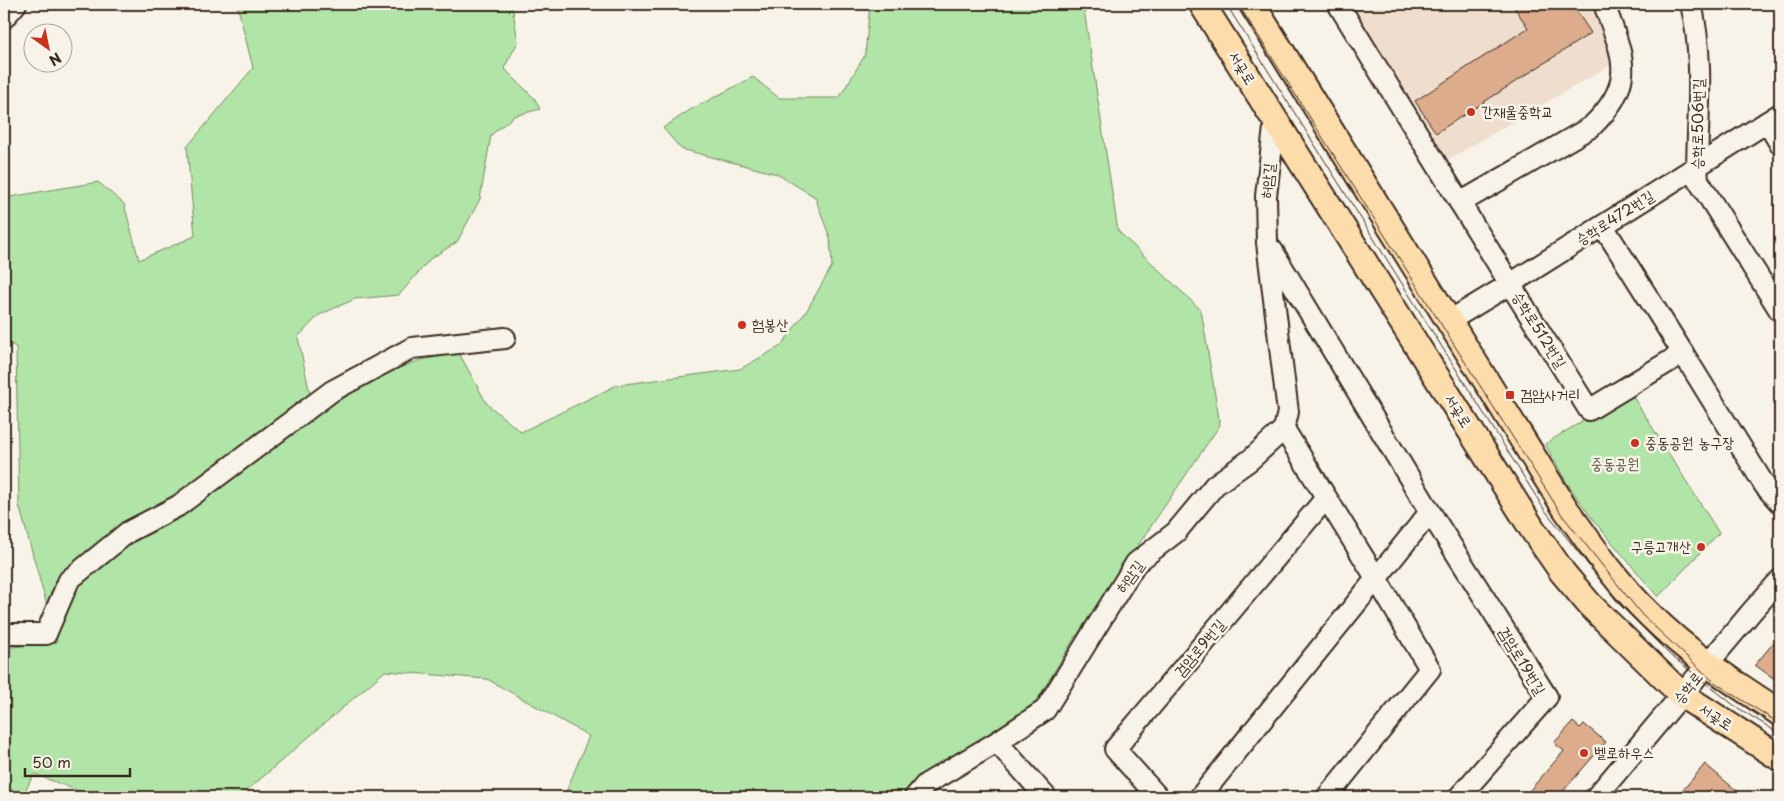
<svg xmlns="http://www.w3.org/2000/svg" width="1784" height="801" font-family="'Playpen Sans','Poor Story',sans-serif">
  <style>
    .built { fill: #efdecd }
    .green { fill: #b0e5a7; stroke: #768862 }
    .building { fill: #dcac8d; stroke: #3b2a1e }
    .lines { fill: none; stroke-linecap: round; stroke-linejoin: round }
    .minor-casing { stroke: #3b2a1e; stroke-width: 24 }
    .major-casing { stroke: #3b2a1e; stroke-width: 29 }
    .minor { stroke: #f7f3e8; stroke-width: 20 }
    .major { stroke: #fddcac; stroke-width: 25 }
    .tram { stroke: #3b2a1e; stroke-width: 1 }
    .poi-dot { fill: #c8321e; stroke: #f7f3e8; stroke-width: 2 }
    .labels { text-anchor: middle; stroke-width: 5; stroke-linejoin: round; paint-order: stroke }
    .street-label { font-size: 15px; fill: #3b2a1e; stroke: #f7f3e8 }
    .poi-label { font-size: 15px; fill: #3b2a1e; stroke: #f7f3e8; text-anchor: start }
    .park-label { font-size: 15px; fill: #524f39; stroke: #f7f3e8 }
  </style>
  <rect width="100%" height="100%" fill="#f7f3e8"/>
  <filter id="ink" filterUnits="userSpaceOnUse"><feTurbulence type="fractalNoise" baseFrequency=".02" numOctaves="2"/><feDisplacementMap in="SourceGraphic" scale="10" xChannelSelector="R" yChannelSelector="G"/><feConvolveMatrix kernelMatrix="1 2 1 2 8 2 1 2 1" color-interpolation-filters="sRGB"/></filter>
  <g filter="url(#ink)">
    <polygon class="built" points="1346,4 1595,4 1616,62 1444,162"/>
    <g class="green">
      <polygon points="237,4 509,4 513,11 518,42 504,68 535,99 540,109 514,116 491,135 480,199 457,242 430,259 399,295 355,299 319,315 298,337 312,404 334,402 367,380 421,360 459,353 487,404 521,432 617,385 740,369 781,346 807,310 832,266 830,238 815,197 777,174 681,149 663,128 690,110 753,77 779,98 839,98 865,55 870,4 1092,4 1084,10 1118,231 1201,310 1220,425 1072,642 1036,702 906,790 900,797 564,797 589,736 487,679 385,671 243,794 217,797 95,797 34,774 22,797 4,797 4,648 57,642 19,505 16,347 4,341 4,198 98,182 124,204 139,260 195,236 187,147 253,68"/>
      <polygon points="1630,392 1719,533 1658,597 1594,521 1567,483 1545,444"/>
    </g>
    <g class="building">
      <polygon points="1512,4 1572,4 1591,33 1436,133 1415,101 1528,28"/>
      <polygon points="1780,635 1780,683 1755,665"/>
      <polygon points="1573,722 1580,728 1584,724 1606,742 1558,797 1524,797 1564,751 1554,743"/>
      <polygon points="1705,764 1744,797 1677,797"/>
    </g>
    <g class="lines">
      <g class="minor-casing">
        <g id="minor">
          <polyline points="1338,4 1510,284 1589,410 1683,353 1765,486 1780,503"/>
          <path d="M1691 4C1704 57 1698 112 1697 167L1698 180 1780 311"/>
          <polyline points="4,18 16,4"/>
          <polyline points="1767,122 1780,144"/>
          <path d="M1460 203 1591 127C1638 82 1623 57 1604 4"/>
          <polyline points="1603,226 1683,353"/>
          <polyline points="1272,250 1430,512 1547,697 1459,797"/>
          <polyline points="1449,321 1510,284 1780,114"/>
          <polyline points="1284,429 1376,578 1430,669 1327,797"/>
          <polyline points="4,634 46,634 69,580 128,532 178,506 332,391 412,348 505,338"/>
          <polyline points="997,742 1046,797"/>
          <polyline points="915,797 926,784 997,742 1045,710 1136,563 1176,532 1215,485 1250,460 1284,429 1288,412 1267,243 1266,196 1275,119"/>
          <polyline points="1158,797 1115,749 1326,498"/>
          <polyline points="1200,797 1430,512"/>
          <polyline points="1596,797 1753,610 1780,580"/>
        </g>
      </g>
      <g class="major-casing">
        <g id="major">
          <polyline points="1202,4 1533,530 1563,573 1590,605 1682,695 1780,758"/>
          <path d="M1252 4 1565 508C1591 545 1617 583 1650 615 1689 654 1734 683 1780 713"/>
        </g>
      </g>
      <use href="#minor" class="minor"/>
      <use href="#major" class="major"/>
      <g class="tram">
        <polyline points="1226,4 1544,509 1620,605 1669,654 1735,706 1780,734"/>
        <polyline points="1238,4 1562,515 1642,615 1714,682 1780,724"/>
      </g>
    </g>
  </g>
  <g class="poi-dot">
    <circle cx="1471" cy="112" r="5"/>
    <circle cx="742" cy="325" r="5"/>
    <rect x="1505" y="390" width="10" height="10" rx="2.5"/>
    <circle cx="1635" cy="443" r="5"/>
    <circle cx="1701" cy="547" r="5"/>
    <circle cx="1584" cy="753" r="5"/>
  </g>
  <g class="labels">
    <g class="street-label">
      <text transform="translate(1242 68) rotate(58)" y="5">서곶로</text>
      <text transform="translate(1698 124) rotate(-89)" y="5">승학로506번길</text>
      <text transform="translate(1268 181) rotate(-85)" y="5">허암길</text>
      <text transform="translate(1615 218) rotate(-32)" y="5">승학로472번길</text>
      <text transform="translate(1539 330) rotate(58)" y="5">승학로512번길</text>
      <text transform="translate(1458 411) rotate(58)" y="5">서곶로</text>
      <text transform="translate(1130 577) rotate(-54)" y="5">허암길</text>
      <text transform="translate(1200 648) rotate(-50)" y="5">검암로9번길</text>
      <text transform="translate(1522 661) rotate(59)" y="5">검암로19번길</text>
      <text transform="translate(1688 688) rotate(-51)" y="5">승학로</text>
      <text transform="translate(1716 717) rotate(33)" y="5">서곶로</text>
    </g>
    <g class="poi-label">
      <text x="1481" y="117">간재울중학교</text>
      <text x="752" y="330">험봉산</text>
      <text x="1520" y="400">검암사거리</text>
      <text x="1645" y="448">중동공원 농구장</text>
      <text x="1691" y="552" text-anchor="end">구릉고개산</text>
      <text x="1594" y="758">벨로하우스</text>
    </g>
    <g class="park-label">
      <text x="1615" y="469">중동공원</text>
    </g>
  </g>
  <rect width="1784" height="801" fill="none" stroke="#f7f3e8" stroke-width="20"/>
  <rect x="10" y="10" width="1764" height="781" fill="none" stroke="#3b2a1e" stroke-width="2" filter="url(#ink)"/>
  <g transform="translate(48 48) rotate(147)"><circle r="24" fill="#f7f3e8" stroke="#aca397"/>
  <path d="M0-4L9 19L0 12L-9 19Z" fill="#c8321e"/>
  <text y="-8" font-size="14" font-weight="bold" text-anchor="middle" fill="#3b2a1e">N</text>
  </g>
  <path d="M25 768v8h105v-8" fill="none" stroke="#3b2a1e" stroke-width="2.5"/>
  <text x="32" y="768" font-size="15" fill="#3b2a1e" stroke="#f7f3e8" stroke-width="4" paint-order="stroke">50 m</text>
</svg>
